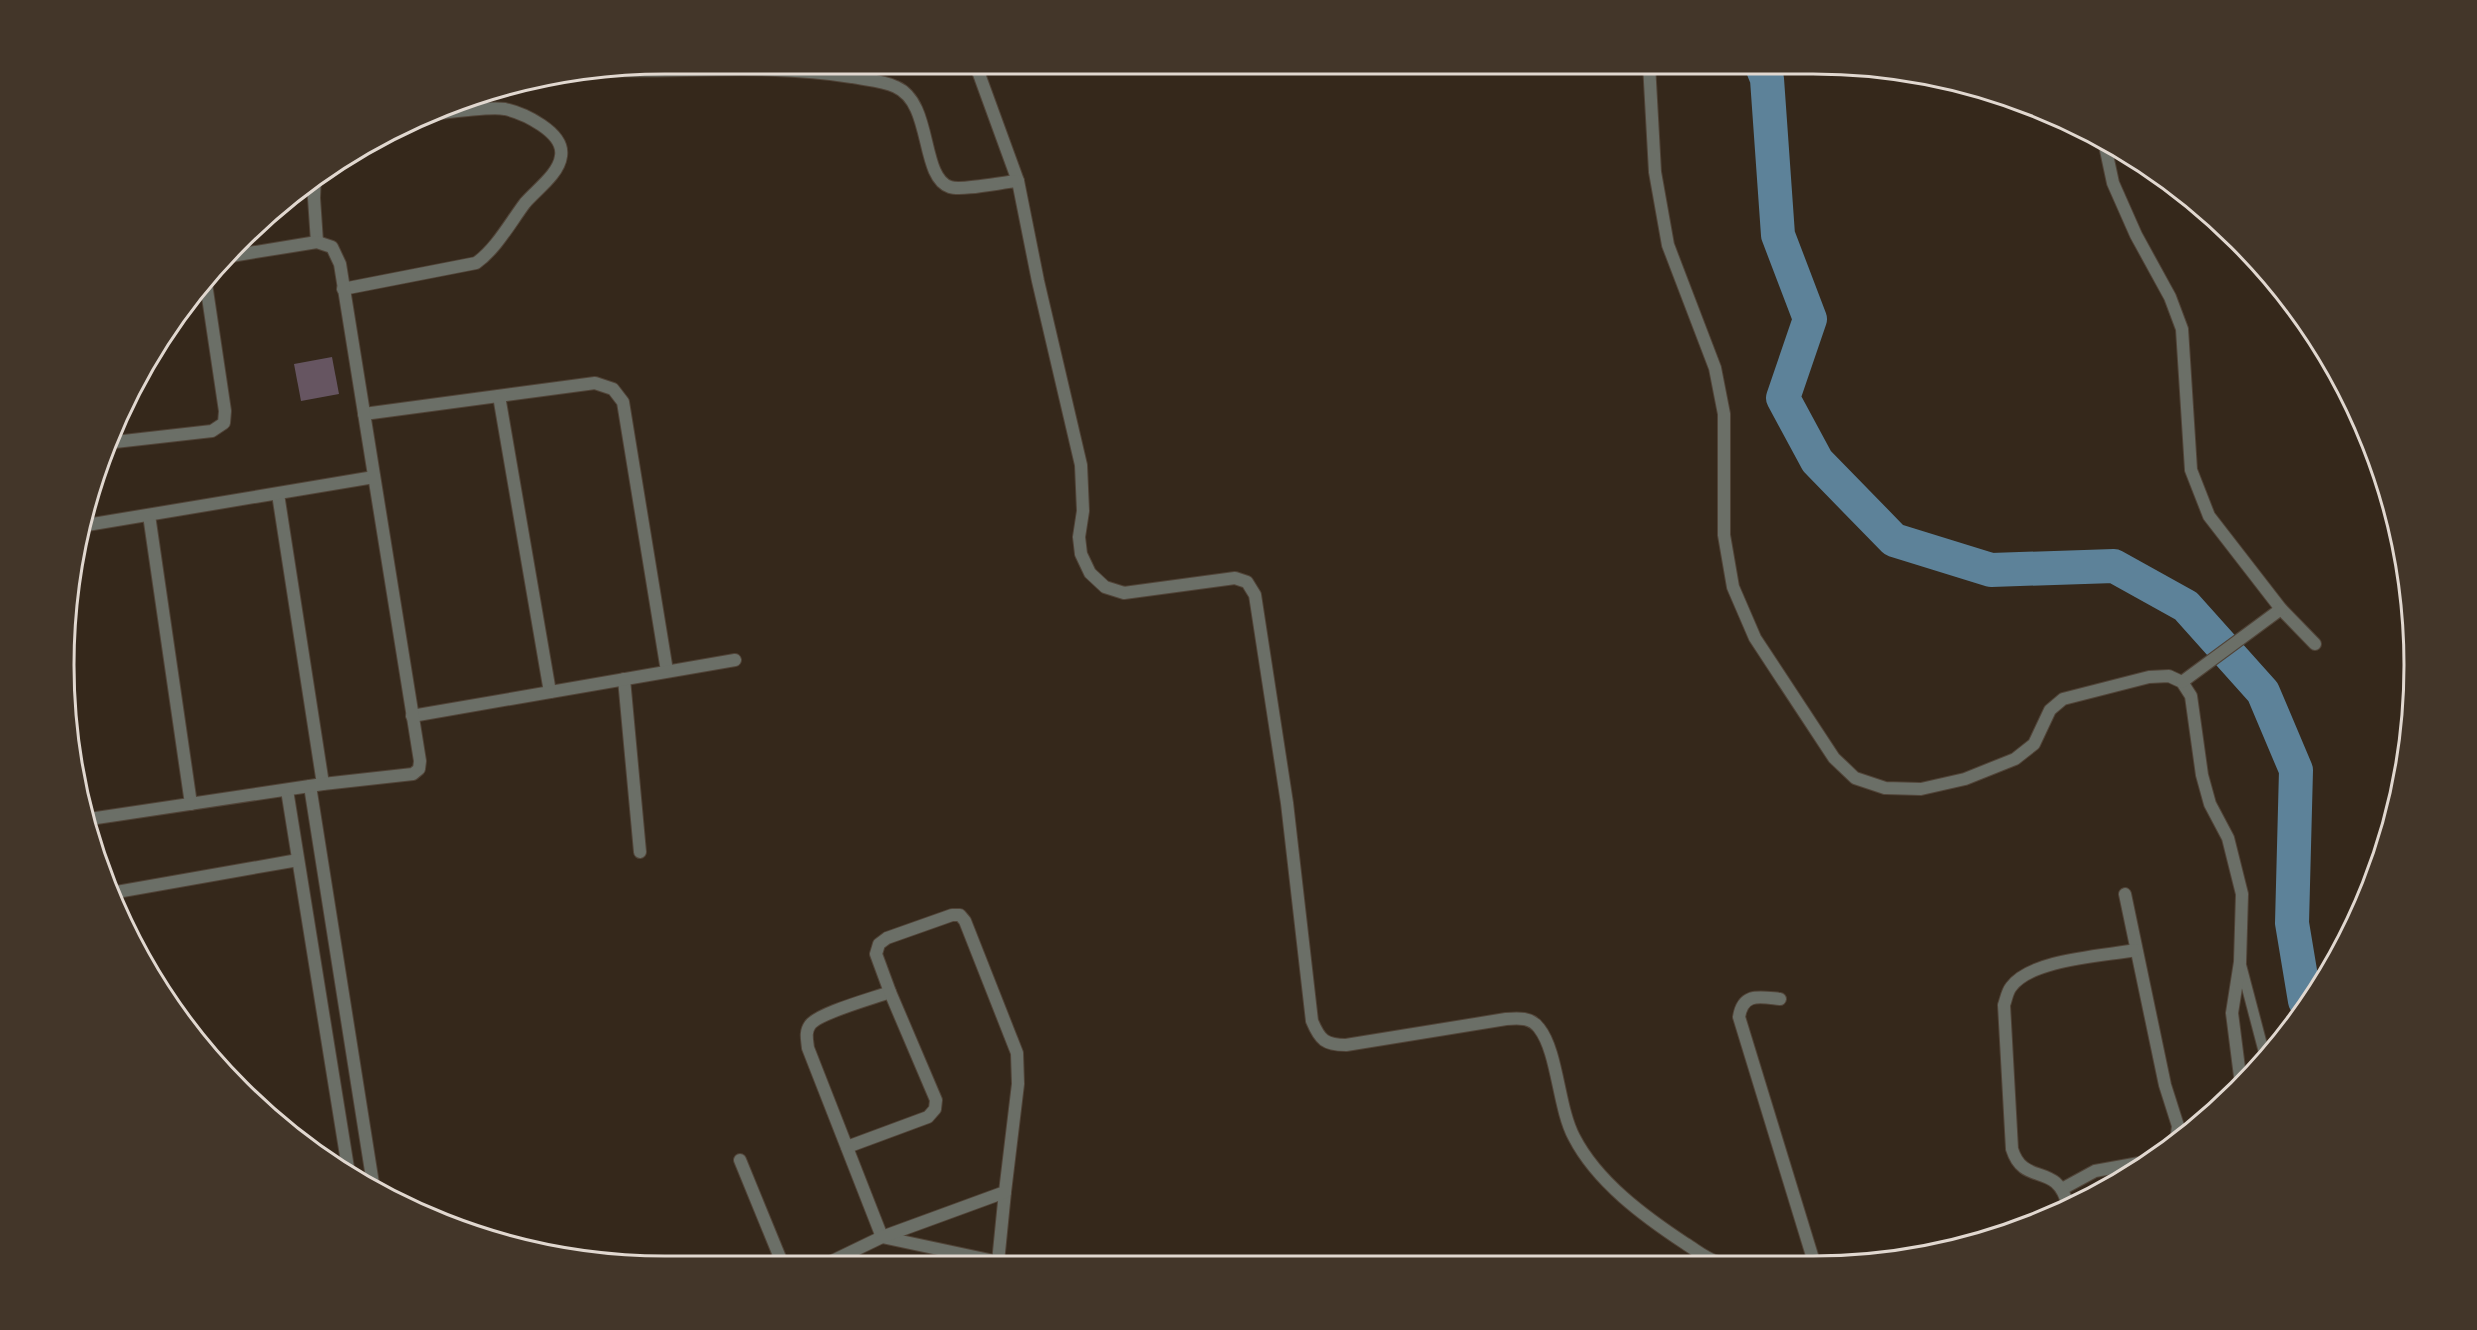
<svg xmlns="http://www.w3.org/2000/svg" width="2477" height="1330" font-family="'Golos Text',sans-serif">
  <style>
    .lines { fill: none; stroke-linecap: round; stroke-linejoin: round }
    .river { stroke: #5d8299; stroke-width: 34 }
    .building { fill: #665561 }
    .lane-casing { stroke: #514438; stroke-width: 12 }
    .street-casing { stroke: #514438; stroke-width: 14 }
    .lane { stroke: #6b6f67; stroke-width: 10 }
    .street { stroke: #6b6f67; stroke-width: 12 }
    .rim { fill: none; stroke: #e1d8d0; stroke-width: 3 }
  </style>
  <rect width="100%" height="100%" fill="#35281b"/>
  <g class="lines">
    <polyline class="river" points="1761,64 1767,79 1778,235 1810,319 1783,398 1817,461 1894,540 1991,570 2114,566 2186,606 2263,692 2296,770 2292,923 2305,1001"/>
  </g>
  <polygon class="building" points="332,357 339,394 301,401 294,364"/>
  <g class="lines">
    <g class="lane-casing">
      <polyline id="lane" points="2241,965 2266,1060"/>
    </g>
    <g class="street-casing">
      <g id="street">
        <polyline points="975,63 1018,181"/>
        <polyline points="1649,64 1655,172 1668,245 1715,368 1724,414 1724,535 1733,587 1755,638 1834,758 1855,778 1885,788 1921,789 1965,779 2015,759 2034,744 2050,710 2063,699 2149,677 2169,676 2182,682 2191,696 2202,775 2210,804 2228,838 2242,894 2240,962 2232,1013 2241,1084"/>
        <path d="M597 70C681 73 768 63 852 77 866 80 882 80 896 87 933 103 920 177 950 187 962 191 1003 182 1018 181L1038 281 1081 465 1083 511 1079 537 1081 554 1090 573 1105 587 1124 593 1235 578 1247 582 1255 595 1287 803 1312 1021C1320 1040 1325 1045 1346 1045L1506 1019C1518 1018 1531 1017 1539 1028 1558 1052 1558 1107 1574 1137 1597 1182 1645 1217 1686 1244 1696 1250 1706 1259 1718 1262"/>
        <polyline points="2104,141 2113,183 2136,235 2170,297 2182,329 2191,470 2209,516 2281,609 2315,644"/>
        <polyline points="315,176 314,198 317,242"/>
        <path d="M343 289 476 263C496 249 510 223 525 203 536 190 559 174 561 156 565 132 523 113 505 109 488 106 444 113 426 115"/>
        <polyline points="499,396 550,692"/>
        <polyline points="364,414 595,383 613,389 623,402 667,671"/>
        <polyline points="106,443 212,431 224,423 225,411 205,277"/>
        <polyline points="278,494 323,784"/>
        <polyline points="149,515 191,804"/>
        <polyline points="81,526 374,477"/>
        <polyline points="624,679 640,852"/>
        <polyline points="2182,682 2281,609"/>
        <polyline points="412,716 735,660"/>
        <polyline points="310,786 374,1190"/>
        <polyline points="287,790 349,1174"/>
        <polyline points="83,820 323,784 413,774 419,769 420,761 340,264 332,247 317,242 225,257"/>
        <polyline points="111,893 298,860"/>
        <polyline points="2125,894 2165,1085 2178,1126 2176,1144"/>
        <path d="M890 992C874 998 818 1013 810 1025 805 1032 807 1039 808 1048L882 1237 1013 1265"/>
        <path d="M1780 999C1760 997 1743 992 1739 1017L1814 1262"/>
        <polyline points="740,1160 783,1265"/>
        <polyline points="2062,1189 2095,1171 2145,1162"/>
        <path d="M2068 1206C2057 1160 2024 1188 2012 1149L2004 1005C2006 1000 2007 992 2011 987 2031 959 2104 956 2136 950"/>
        <polyline points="998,1262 1005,1192"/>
        <polyline points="824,1265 882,1237 1005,1192 1018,1084 1017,1053 965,921 960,915 952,915 887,938 879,944 876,954 890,992 936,1100 935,1109 928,1117 847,1147"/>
      </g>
    </g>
    <use href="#lane" class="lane"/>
    <use href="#street" class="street"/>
  </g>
  <path d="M0 0H2477V1330H0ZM665 74H1813A591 591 0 0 1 2404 665V665A591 591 0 0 1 1813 1256H665A591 591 0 0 1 74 665V665A591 591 0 0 1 665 74Z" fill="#433629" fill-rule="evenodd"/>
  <path class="rim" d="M665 74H1813A591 591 0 0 1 2404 665V665A591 591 0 0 1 1813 1256H665A591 591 0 0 1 74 665V665A591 591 0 0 1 665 74Z"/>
</svg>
